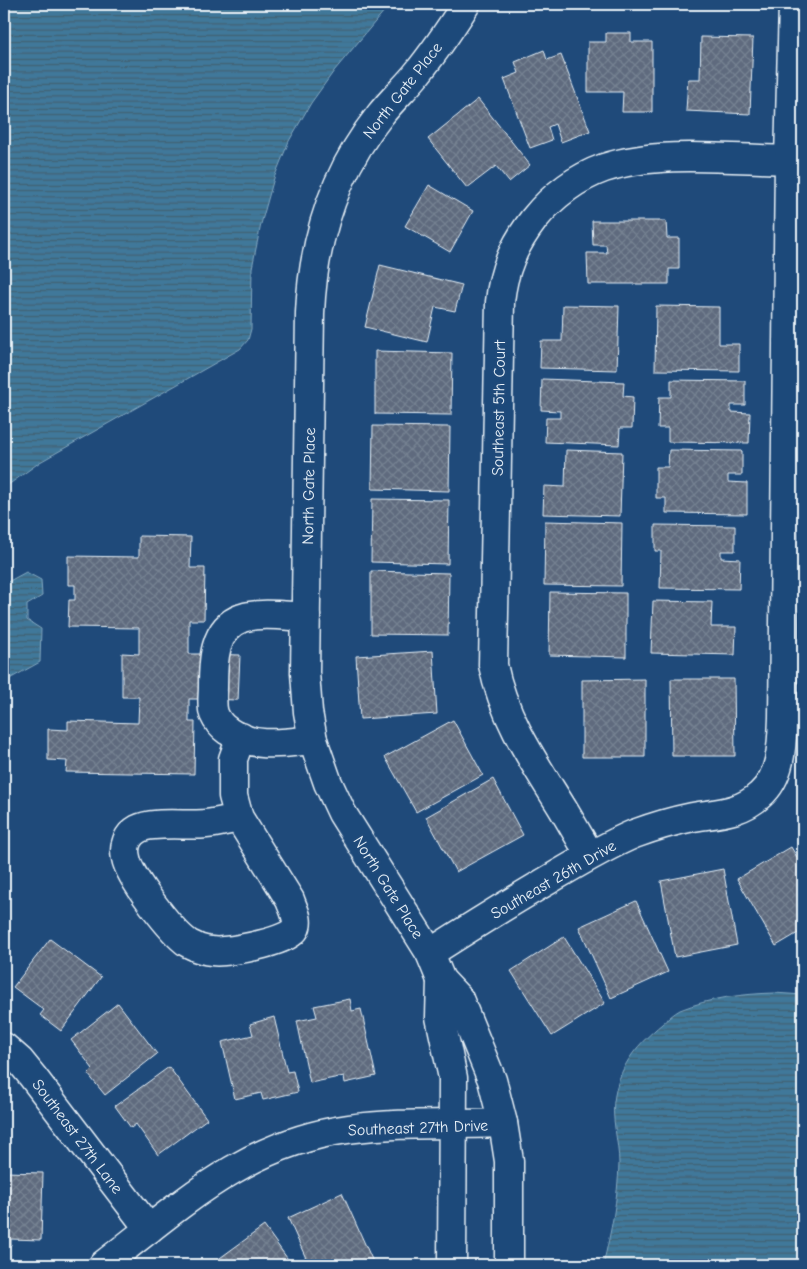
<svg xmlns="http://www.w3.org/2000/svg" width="807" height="1269" font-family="'Comic Neue',sans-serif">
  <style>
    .water { fill: url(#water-rules); stroke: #83a8c0 }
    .building { fill: url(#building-cross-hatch); stroke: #e8f1f8 }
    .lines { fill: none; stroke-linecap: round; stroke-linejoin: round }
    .minor-casing { stroke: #e8f1f8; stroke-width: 31 }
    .minor { stroke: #1f4a7a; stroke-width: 28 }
    .labels { text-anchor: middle; stroke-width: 5; stroke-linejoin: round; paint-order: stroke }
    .street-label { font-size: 16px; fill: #e8f1f8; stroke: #1f4a7a }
  </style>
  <defs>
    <pattern id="water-rules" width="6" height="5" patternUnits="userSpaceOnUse" patternTransform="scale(1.25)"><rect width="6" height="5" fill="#40789a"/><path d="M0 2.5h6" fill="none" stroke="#436072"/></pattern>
    <pattern id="building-cross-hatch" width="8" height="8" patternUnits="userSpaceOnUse" patternTransform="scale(1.25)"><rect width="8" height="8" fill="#5e6b7e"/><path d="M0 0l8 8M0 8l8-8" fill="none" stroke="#758191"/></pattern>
  </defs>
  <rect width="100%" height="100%" fill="#1f4a7a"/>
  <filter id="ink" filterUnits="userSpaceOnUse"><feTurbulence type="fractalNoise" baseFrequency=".02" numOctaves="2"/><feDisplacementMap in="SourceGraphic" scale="10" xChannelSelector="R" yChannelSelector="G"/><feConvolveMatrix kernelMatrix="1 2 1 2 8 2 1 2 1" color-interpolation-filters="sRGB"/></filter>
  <g filter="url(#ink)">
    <g class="water">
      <polygon points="4,4 390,4 334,71 311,103 289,141 274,178 261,224 252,268 251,329 248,340 240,349 40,462 4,488"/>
      <polygon points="26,572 41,580 42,596 27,605 27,620 41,629 40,662 4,682 4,584"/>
      <path d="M774 993 803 995V1265H603C611 1232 618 1198 619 1164 619 1141 610 1117 615 1095 621 1063 638 1044 662 1024 668 1019 674 1013 680 1010 710 998 742 994 774 993Z"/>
    </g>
    <g class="building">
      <polygon points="606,33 631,33 631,42 652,42 652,112 622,112 623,92 588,92 588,42 606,42"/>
      <polygon points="701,37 753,38 750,114 686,111 688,79 700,79"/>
      <polygon points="544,50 547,60 561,55 590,131 561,142 555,124 548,127 552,140 530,148 504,79 519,73 515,62"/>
      <polygon points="478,99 530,165 509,182 496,166 467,188 428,139"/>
      <polygon points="429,185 473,211 450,252 405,226"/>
      <polygon points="592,221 666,221 667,238 679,238 679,269 669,269 669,284 588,284 587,253 607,253 606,245 593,245"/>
      <polygon points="380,265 462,285 455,311 435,307 427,342 365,327"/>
      <polygon points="563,305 619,306 617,370 540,368 541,341 562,341"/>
      <polygon points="656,306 719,307 719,344 739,344 739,371 655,370"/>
      <polygon points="375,351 452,353 451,415 375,414"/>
      <polygon points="542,379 624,382 623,396 633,397 632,428 620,428 619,445 545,442 546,418 560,418 560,411 541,410"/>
      <polygon points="671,380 745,381 745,405 731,405 731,412 750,413 749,443 668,442 668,428 658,428 659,397 671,397"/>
      <polygon points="373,426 450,427 449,491 372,489"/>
      <polygon points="566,450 622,452 620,516 543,514 544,486 565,487"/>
      <polygon points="669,450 742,451 742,475 728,475 728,482 747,483 747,514 666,513 666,498 656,498 656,467 668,467"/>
      <polygon points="372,499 449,500 448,564 371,562"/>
      <polygon points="545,521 622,523 621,586 544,585"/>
      <polygon points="655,525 735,526 735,551 721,551 721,558 740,559 739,589 660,588 661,551 655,551"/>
      <polygon points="139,536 191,537 190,568 205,568 204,620 189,620 189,654 203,654 202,699 189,699 189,722 195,722 194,774 66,772 67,761 48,760 48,729 68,730 68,721 138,723 139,697 122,697 122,653 139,654 139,628 68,627 69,600 75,600 75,585 68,585 68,556 139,557"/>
      <polygon points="371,571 449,573 448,635 371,634"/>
      <polygon points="550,592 626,593 626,657 549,655"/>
      <polygon points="653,601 712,602 711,627 736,627 735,655 651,653"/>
      <polygon points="433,651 437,714 360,719 356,656"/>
      <polygon points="203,654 240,655 238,700 202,699"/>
      <polygon points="645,679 645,757 582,757 582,680"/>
      <polygon points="671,679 734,679 735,756 672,756"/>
      <polygon points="453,720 483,775 416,812 385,757"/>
      <polygon points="493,779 523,835 456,872 426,817"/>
      <polygon points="791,847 803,867 803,930 776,946 737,879"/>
      <polygon points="723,869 737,945 675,957 661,881"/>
      <polygon points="636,901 668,972 611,998 579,927"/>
      <polygon points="564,937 605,1003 552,1036 511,971"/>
      <polygon points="50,939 101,977 61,1031 40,1015 44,1010 13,987"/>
      <polygon points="350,999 352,1011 361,1009 376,1076 345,1083 344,1076 310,1083 297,1021 317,1017 314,1006"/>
      <polygon points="118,1003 157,1054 105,1095 88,1074 93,1069 71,1040"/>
      <polygon points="274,1017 287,1072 293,1071 298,1092 263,1100 261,1093 235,1099 222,1042 253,1035 250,1024"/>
      <polygon points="169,1067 207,1119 158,1155 136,1124 131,1128 115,1106"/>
      <polygon points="4,1172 43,1173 41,1240 11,1239 11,1245 4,1245"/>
      <polygon points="342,1193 374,1264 370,1265 309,1265 288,1218"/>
      <polygon points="264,1226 292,1265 214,1265 213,1263"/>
    </g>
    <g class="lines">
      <g class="minor-casing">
        <g id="minor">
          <path d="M466 4C450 29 434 53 415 76 404 89 391 101 380 115 334 173 313 241 310 313L305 673 308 712 313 740 328 783 342 813 430 953 441 980 459 999 492 1080 503 1123 509 1161V1265"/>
          <path d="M306 617C286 616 261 612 242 618 213 628 213 663 213 687 213 696 211 705 214 714 217 721 222 727 228 731 253 749 285 743 313 740"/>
          <path d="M239 818C228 820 217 823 206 824 188 826 152 821 138 829 127 835 123 846 126 858 129 877 172 932 188 943 191 945 195 946 198 948 206 951 215 952 224 951 238 950 289 941 295 929 300 920 293 909 290 900L239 818 233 796V759L241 737"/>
          <path d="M590 855C581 840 572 824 563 809 534 762 504 719 493 665L500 302C503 270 514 245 534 219 552 197 576 178 604 168 657 150 732 159 789 160"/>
          <path d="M430 953C466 930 503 907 540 885 571 867 601 848 634 834 653 827 673 821 693 817 717 813 741 813 760 795 782 776 782 744 783 717L789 160 793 4"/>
          <polyline points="441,980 440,1017 453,1078 452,1265"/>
          <polyline points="4,1047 20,1061 33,1077 149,1229"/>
          <path d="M103 1265C181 1205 246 1143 348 1129 399 1122 452 1125 503 1123"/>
        </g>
      </g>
      <use href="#minor" class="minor"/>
    </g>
  </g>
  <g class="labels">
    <g class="street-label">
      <text transform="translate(402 90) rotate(-52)" y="6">North Gate Place</text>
      <text transform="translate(498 408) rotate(-89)" y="6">Southeast 5th Court</text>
      <text transform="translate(308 486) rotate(-89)" y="6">North Gate Place</text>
      <text transform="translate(553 879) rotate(-30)" y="6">Southeast 26th Drive</text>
      <text transform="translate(389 887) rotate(58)" y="6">North Gate Place</text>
      <text transform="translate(418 1127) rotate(-2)" y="6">Southeast 27th Drive</text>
      <text transform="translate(78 1136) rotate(53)" y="6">Southeast 27th Lane</text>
    </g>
  </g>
  <rect width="807" height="1269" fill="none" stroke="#1f4a7a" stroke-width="20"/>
  <rect x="10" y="10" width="787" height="1249" fill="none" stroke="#e8f1f8" stroke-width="2" filter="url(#ink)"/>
</svg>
